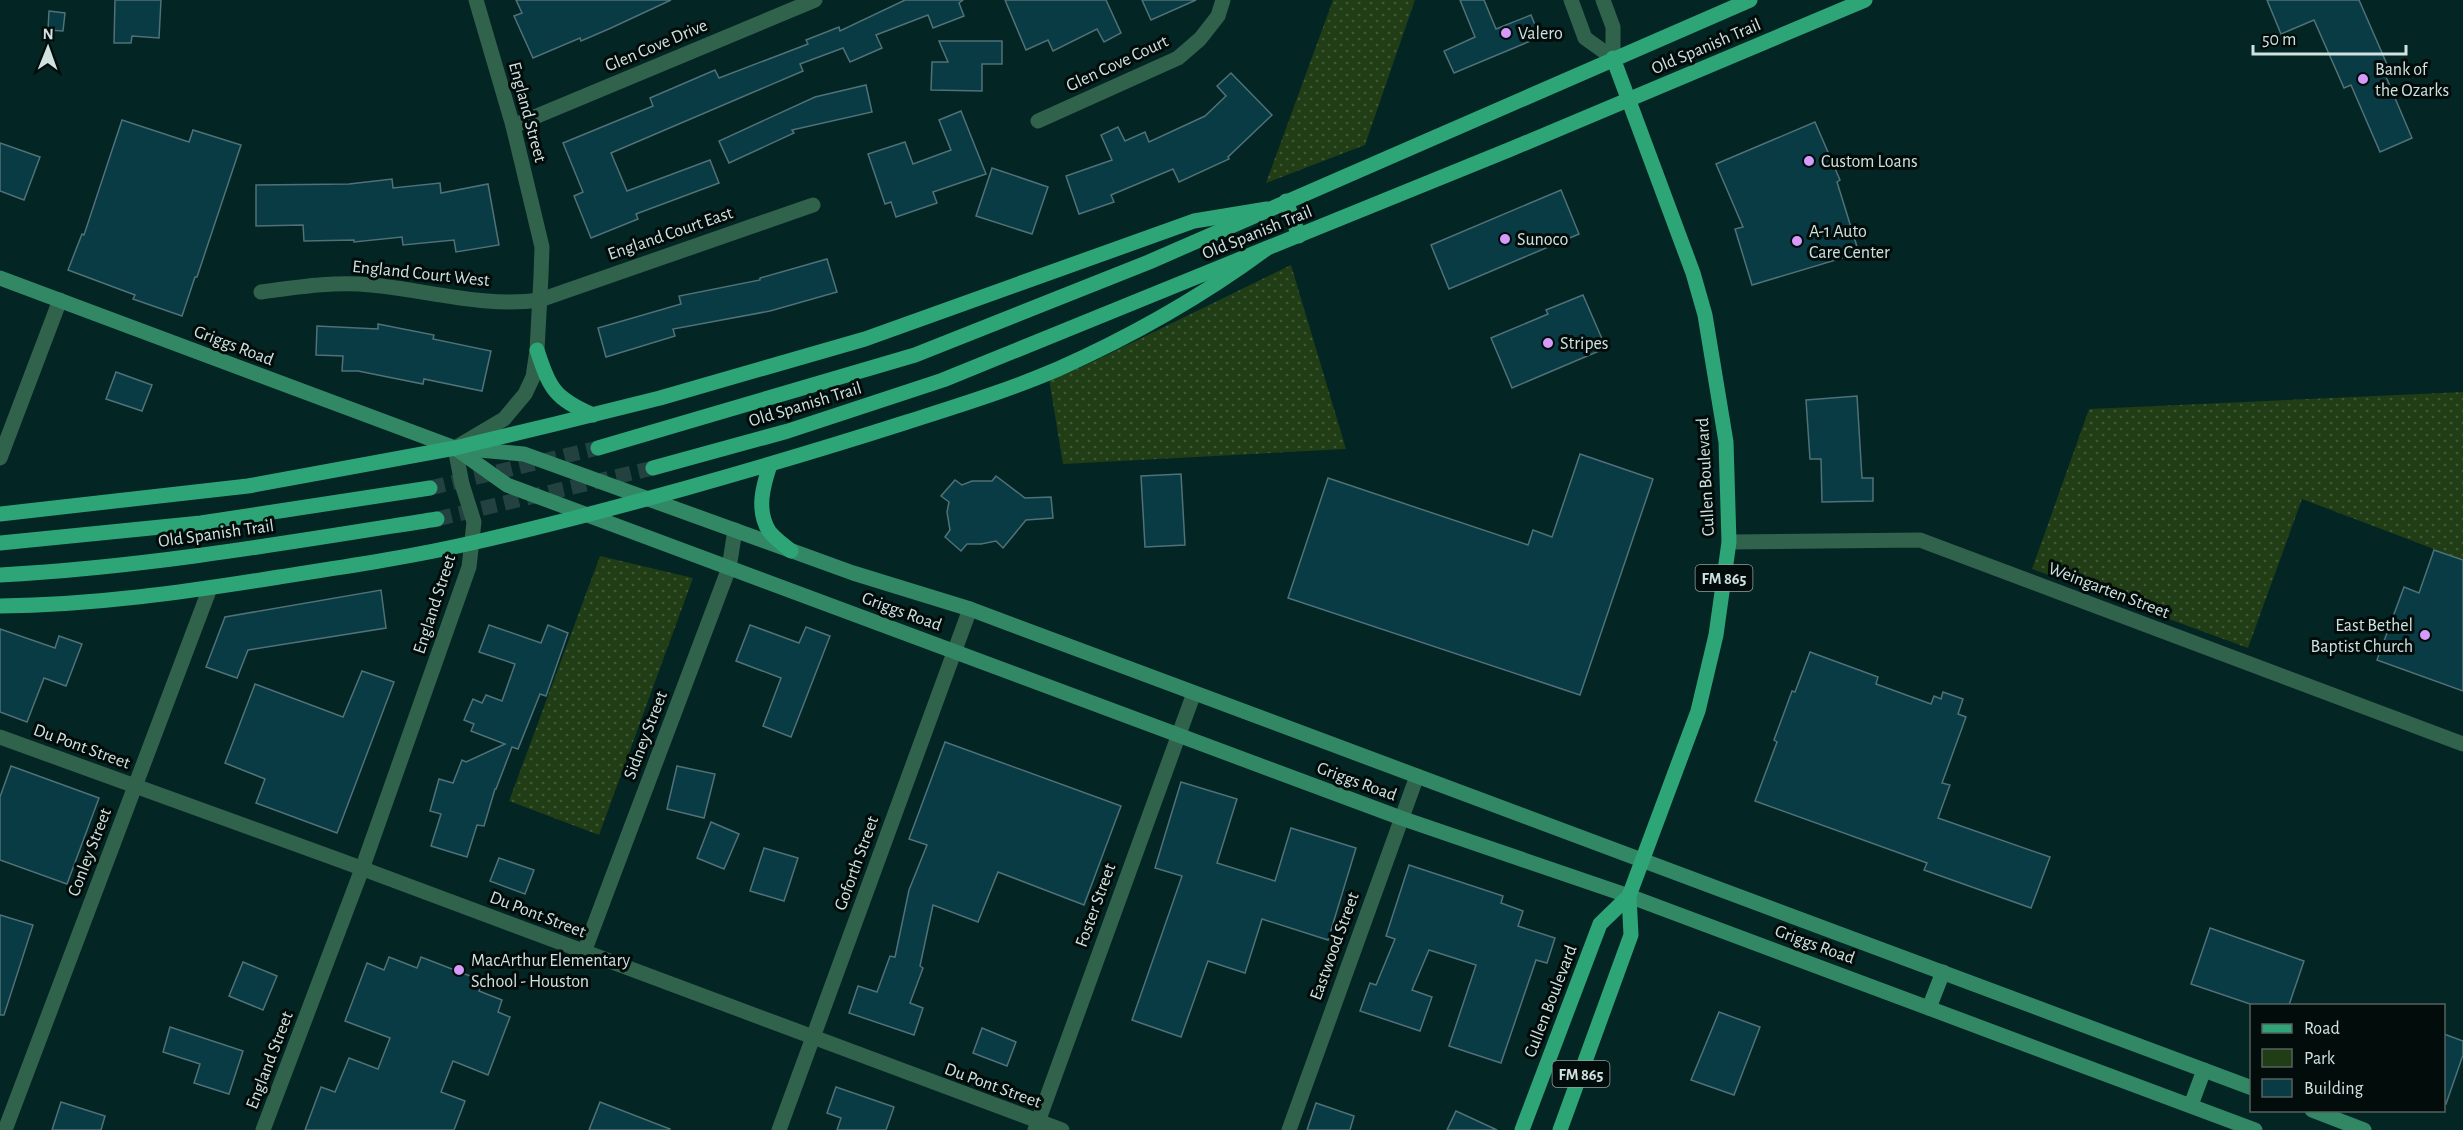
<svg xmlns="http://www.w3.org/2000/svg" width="2463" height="1130" font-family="'Alegreya Sans',sans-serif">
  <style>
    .green { fill: url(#green-dots) }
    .building { fill: #093b44; stroke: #507178; stroke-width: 1.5 }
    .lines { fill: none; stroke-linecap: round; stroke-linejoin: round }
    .primary-tunnel { stroke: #22413f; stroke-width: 15; stroke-dasharray: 15 8; stroke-linecap: butt }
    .minor { stroke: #30624c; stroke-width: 15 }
    .tertiary { stroke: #30624c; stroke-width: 15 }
    .secondary { stroke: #328864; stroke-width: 15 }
    .primary { stroke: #2ea577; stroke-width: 15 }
    .poi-dot { fill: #d69bfa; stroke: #020c0b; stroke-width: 2 }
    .labels { text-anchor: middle; stroke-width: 6; stroke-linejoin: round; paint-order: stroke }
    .shield { fill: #020c0b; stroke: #92a29f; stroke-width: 1.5 }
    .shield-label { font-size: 16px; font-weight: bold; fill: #d0e2df }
    .poi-label { font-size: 18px; fill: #d0e2df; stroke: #020c0b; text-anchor: start }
    .street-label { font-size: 18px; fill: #d0e2df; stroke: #020c0b }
  </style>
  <defs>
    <pattern id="green-dots" width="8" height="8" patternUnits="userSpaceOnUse" patternTransform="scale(1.5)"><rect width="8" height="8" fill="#203d15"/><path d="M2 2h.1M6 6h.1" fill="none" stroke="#3f5937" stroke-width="1.8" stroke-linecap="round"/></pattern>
  </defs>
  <rect width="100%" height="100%" fill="#032523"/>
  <g class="green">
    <polygon points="1333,0 1415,0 1365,145 1266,183"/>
    <polygon points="1291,265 1346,449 1063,464 1049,379 1084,366"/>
    <polygon points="2463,392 2463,560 2302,499 2248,648 2032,569 2089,409"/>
    <polygon points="600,556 693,578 599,835 509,801"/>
  </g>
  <g class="building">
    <polygon points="115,0 161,0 159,38 132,36 131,43 114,43"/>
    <polygon points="516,0 671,0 611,28 581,41 580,38 533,58 514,16 522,13"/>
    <polygon points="905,0 963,0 959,3 964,16 933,28 928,15 876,35 882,48 850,62 843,48 800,64 803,71 611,153 627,191 710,160 719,183 636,214 638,219 591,238 574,196 583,192 563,143 653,106 650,98 715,70 719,78 808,44 806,40 839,27 840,31"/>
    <polygon points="1005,0 1106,0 1121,33 1104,42 1097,29 1053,51 1048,40 1026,50"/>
    <polygon points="1142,0 1196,0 1151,20"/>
    <polygon points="1460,0 1484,0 1496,29 1531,15 1540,37 1454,73 1444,51 1475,37"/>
    <polygon points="2267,0 2359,0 2389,69 2384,72 2412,138 2380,152 2351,85 2344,88 2314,20 2281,34"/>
    <polygon points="49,11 65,13 63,31 48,30"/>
    <polygon points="939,41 1002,41 1002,64 982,64 982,91 931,90 932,62 948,62"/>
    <polygon points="1231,73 1272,115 1228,157 1229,159 1179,182 1173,169 1111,195 1114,202 1079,214 1066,176 1112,160 1101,135 1118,127 1125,141 1145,132 1149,142 1205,116 1226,96 1217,86"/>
    <polygon points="866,85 872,112 792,130 794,133 729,163 719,141 815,97"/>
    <polygon points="961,111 986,174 933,192 937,203 896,217 891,202 885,204 868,154 905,142 913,164 951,150 939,120"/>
    <polygon points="122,120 189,142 193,130 241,145 197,277 195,277 182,316 133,299 135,295 68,270 82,234 84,235"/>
    <polygon points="1815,122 1840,180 1837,182 1859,253 1752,285 1735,229 1743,227 1716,164"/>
    <polygon points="0,143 40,157 24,200 0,191"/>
    <polygon points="992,168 1048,187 1032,234 976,216"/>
    <polygon points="392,179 393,188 440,183 441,193 488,184 499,245 456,252 454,240 403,245 402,237 354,242 354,240 304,241 303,225 256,226 256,185 349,184"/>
    <polygon points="1561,190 1579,234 1449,289 1431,245"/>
    <polygon points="827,259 837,292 770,311 673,329 675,336 606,357 598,328 681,304 679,296 760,280 760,278"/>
    <polygon points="1583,295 1606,348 1512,388 1491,338 1548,314 1546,310"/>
    <polygon points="378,324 434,335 433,339 491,351 482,391 424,379 423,384 358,371 342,371 343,356 316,355 317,326 378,329"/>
    <polygon points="116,372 152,385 142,411 106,399"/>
    <polygon points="1857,396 1862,478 1873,478 1873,501 1822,502 1821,459 1810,459 1806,400"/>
    <polygon points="1580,454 1653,479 1580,695 1288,598 1328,478 1528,545 1533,530 1552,537"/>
    <polygon points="1181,474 1185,545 1145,547 1141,476"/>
    <polygon points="996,476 1025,498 1051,497 1053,518 1026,520 1003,548 996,541 981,544 967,544 961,551 945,537 950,530 947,512 949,502 941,496 955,480 962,485 972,481 992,481"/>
    <polygon points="2434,550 2463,560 2463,691 2377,660 2404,587 2419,593"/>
    <polygon points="381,590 386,628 248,650 237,678 206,667 225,617"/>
    <polygon points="489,625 541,643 548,625 568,633 546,696 540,694 518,749 512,747 496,789 495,789 484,826 477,825 467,857 431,846 441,814 430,811 439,779 453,783 462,760 466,762 505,744 471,731 474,724 464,720 473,699 482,703 486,695 502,701 515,664 479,652"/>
    <polygon points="750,625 799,643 806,627 830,636 791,737 763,726 781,678 736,661"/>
    <polygon points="0,629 55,648 59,636 82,644 66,686 44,678 27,722 0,712"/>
    <polygon points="1810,652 1878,677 1876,684 1931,704 1934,696 1941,699 1943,692 1963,699 1958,714 1966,717 1942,783 1950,785 1938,818 2050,857 2031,908 1924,870 1927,863 1755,801 1777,742 1774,740 1792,691 1795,692"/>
    <polygon points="362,671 394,682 337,833 256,803 265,779 225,763 255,684 343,717"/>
    <polygon points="945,742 1121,806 1084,905 998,872 978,922 933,905 920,966 923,968 910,1003 923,1008 914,1035 849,1013 858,986 877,992 890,956 895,957 909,890 927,845 909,839"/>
    <polygon points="11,766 99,798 67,884 0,860 0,797"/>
    <polygon points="677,766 715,774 704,818 667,809"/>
    <polygon points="1181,782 1237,799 1217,863 1275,881 1291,828 1356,848 1328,940 1262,919 1245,973 1208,961 1181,1037 1132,1020 1182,876 1155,868"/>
    <polygon points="711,822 739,834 724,869 697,858"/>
    <polygon points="764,848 798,858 784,901 750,891"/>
    <polygon points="499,858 534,870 525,894 490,881"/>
    <polygon points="1409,865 1503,896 1501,903 1523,911 1518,926 1555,938 1547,963 1536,960 1501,1063 1449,1046 1476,965 1429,950 1412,990 1432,997 1420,1031 1360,1011 1370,983 1376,985 1395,939 1386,936"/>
    <polygon points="0,915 33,925 4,1015 0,1015"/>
    <polygon points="2210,928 2304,961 2289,1005 2253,1005 2191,984"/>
    <polygon points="389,957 417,968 421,957 483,981 479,991 502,1000 498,1012 510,1017 488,1075 453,1061 441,1092 465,1101 454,1130 305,1130 321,1087 335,1092 349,1058 378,1069 390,1038 345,1021 367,963 384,970"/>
    <polygon points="243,962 277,976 263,1010 229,996"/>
    <polygon points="1719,1012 1760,1027 1734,1095 1691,1080"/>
    <polygon points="170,1027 243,1051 229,1094 194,1083 200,1064 163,1052"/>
    <polygon points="982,1028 1016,1042 1007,1066 973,1053"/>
    <polygon points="2444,1034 2463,1041 2463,1055 2446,1104 2444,1103"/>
    <polygon points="836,1087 894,1107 886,1130 837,1130 841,1118 827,1113"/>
    <polygon points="61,1102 105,1116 101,1130 52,1130"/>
    <polygon points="600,1102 670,1129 669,1130 589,1130"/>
    <polygon points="1316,1103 1354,1116 1350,1130 1307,1130"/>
    <polygon points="1456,1111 1497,1130 1447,1130"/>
  </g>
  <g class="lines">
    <g class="primary-tunnel">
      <polyline points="430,488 598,448"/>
      <polyline points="437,519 653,468"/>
    </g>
    <g class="minor">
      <polyline points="1038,121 1178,58 1200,39 1218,16 1223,0"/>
      <polyline points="513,126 815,0"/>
      <path d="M261 292C298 287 335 281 371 285 427 290 484 308 540 300L813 205"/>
      <polyline points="0,458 60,300"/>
      <polyline points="1729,542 1920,540 2463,744"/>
      <polyline points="0,737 342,861 1062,1130"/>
      <polyline points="584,952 729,568 735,530"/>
      <polyline points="5,1130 210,588"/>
      <polyline points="263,1130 362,869 469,567 474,522 462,484 455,448 504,419 525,394 533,377 537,350 541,276 542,247 513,126 476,0"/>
      <polyline points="779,1130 970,609"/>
      <polyline points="1035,1130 1194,693"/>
      <polyline points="1289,1130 1417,776"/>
    </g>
    <g class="tertiary">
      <polyline points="1571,0 1585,38 1613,58"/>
      <polyline points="1603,0 1613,27 1613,58"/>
    </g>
    <g class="secondary">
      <polyline points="0,278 455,448 524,454 853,573 970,609 2252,1088"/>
      <polyline points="455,448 507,485 1401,818 1629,896 2255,1130"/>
      <polyline points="1929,1008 1943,972"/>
      <polyline points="2191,1105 2204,1070"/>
      <polyline points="2312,1110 2364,1130"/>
    </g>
    <g class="primary">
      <polyline points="1286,201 1299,236"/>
      <path d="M537 350C550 389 554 398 593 415"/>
      <polyline points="598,448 915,355 1149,262 1750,0"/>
      <path d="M770 465C763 486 756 510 769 531 774 538 784 545 791 551"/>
      <polyline points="653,468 788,431 943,380 1511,149 1865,0"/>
      <polyline points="0,514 248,486 455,448 555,424 660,398 865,339 1194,221 1267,209"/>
      <polyline points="0,543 201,523 430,488"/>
      <path d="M0 575C147 567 292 542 437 519"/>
      <path d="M0 606C94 605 186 592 279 577 344 567 411 557 476 542 546 526 614 508 683 489 758 468 832 446 907 422 957 406 1009 390 1058 369 1132 336 1201 297 1266 249"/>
      <polyline points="1522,1130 1600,924 1629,896"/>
      <polyline points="1560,1130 1631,935 1629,896 1698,711 1716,635 1729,542 1726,442 1705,315 1693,273 1613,58"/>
    </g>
  </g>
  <g class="poi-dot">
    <circle cx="1506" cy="33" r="6"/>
    <circle cx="2363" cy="79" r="6"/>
    <circle cx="1809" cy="161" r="6"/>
    <circle cx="1505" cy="239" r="6"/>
    <circle cx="1797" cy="241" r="6"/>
    <circle cx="1548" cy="343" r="6"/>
    <circle cx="2425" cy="635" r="6"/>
    <circle cx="459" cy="970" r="6"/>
  </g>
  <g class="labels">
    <g class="shield">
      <rect x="1695.5" y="565" width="57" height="26" rx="4.5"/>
      <rect x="1552.5" y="1061" width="57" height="26" rx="4.5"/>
    </g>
    <g class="shield-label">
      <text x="1724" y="584">FM 865</text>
      <text x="1581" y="1080">FM 865</text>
    </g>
    <g class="poi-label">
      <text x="1518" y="39">Valero</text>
      <text x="2375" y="75">Bank of<tspan x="2375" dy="21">the Ozarks</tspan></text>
      <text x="1821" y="167">Custom Loans</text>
      <text x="1809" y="237">A-1 Auto<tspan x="1809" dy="21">Care Center</tspan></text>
      <text x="1517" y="245">Sunoco</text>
      <text x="1560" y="349">Stripes</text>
      <text x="2413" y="631" text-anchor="end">East Bethel<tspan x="2413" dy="21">Baptist Church</tspan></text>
      <text x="471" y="966">MacArthur Elementary<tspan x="471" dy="21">School - Houston</tspan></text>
    </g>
    <g class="street-label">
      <text transform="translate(656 45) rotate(-23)" y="6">Glen Cove Drive</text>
      <text transform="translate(1706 46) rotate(-23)" y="6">Old Spanish Trail</text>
      <text transform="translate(1117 63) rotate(-25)" y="6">Glen Cove Court</text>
      <text transform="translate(528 112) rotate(75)" y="6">England Street</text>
      <text transform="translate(1257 232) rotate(-22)" y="6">Old Spanish Trail</text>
      <text transform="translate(670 233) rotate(-19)" y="6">England Court East</text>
      <text transform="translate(421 273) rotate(6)" y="6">England Court West</text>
      <text transform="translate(234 345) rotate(21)" y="6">Griggs Road</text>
      <text transform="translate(805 404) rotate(-17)" y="6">Old Spanish Trail</text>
      <text transform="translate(1705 477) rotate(-93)" y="6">Cullen Boulevard</text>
      <text transform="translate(216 533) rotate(-8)" y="6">Old Spanish Trail</text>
      <text transform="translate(2109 590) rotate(21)" y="6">Weingarten Street</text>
      <text transform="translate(434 604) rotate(-72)" y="6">England Street</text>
      <text transform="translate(902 611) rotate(20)" y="6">Griggs Road</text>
      <text transform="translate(645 735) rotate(-69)" y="6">Sidney Street</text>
      <text transform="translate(82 746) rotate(20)" y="6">Du Pont Street</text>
      <text transform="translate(1357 781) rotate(20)" y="6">Griggs Road</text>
      <text transform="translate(89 852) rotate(-69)" y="6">Conley Street</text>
      <text transform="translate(856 863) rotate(-70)" y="6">Goforth Street</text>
      <text transform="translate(1095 905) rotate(-70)" y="6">Foster Street</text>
      <text transform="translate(538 914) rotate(21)" y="6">Du Pont Street</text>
      <text transform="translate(1815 944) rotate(20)" y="6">Griggs Road</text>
      <text transform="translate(1334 946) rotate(-70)" y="6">Eastwood Street</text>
      <text transform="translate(1550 1001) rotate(-69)" y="6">Cullen Boulevard</text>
      <text transform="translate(269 1060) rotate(-69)" y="6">England Street</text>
      <text transform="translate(993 1085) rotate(20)" y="6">Du Pont Street</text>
    </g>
  </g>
  <rect x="2250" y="1004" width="195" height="108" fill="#020c0b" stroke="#546260" stroke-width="1.5"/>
  <rect x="2262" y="1024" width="30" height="9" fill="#2ea577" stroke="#546260" stroke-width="1.5"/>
  <text x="2304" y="1034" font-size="18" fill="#d0e2df">Road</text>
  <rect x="2262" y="1049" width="30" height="18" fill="#203d15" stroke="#546260" stroke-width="1.5"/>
  <text x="2304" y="1064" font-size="18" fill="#d0e2df">Park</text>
  <rect x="2262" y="1079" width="30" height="18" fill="#093b44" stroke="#546260" stroke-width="1.5"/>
  <text x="2304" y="1094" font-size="18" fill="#d0e2df">Building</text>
  <g transform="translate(48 48) rotate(1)" stroke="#020c0b" stroke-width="4.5" paint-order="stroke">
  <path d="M0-4.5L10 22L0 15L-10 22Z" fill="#d0e2df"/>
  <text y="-9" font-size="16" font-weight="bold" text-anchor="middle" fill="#d0e2df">N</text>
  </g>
  <path d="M2253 45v9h153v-9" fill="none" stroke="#d0e2df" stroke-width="3"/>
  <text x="2262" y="45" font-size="18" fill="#d0e2df" stroke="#020c0b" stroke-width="4.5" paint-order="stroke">50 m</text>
</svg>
